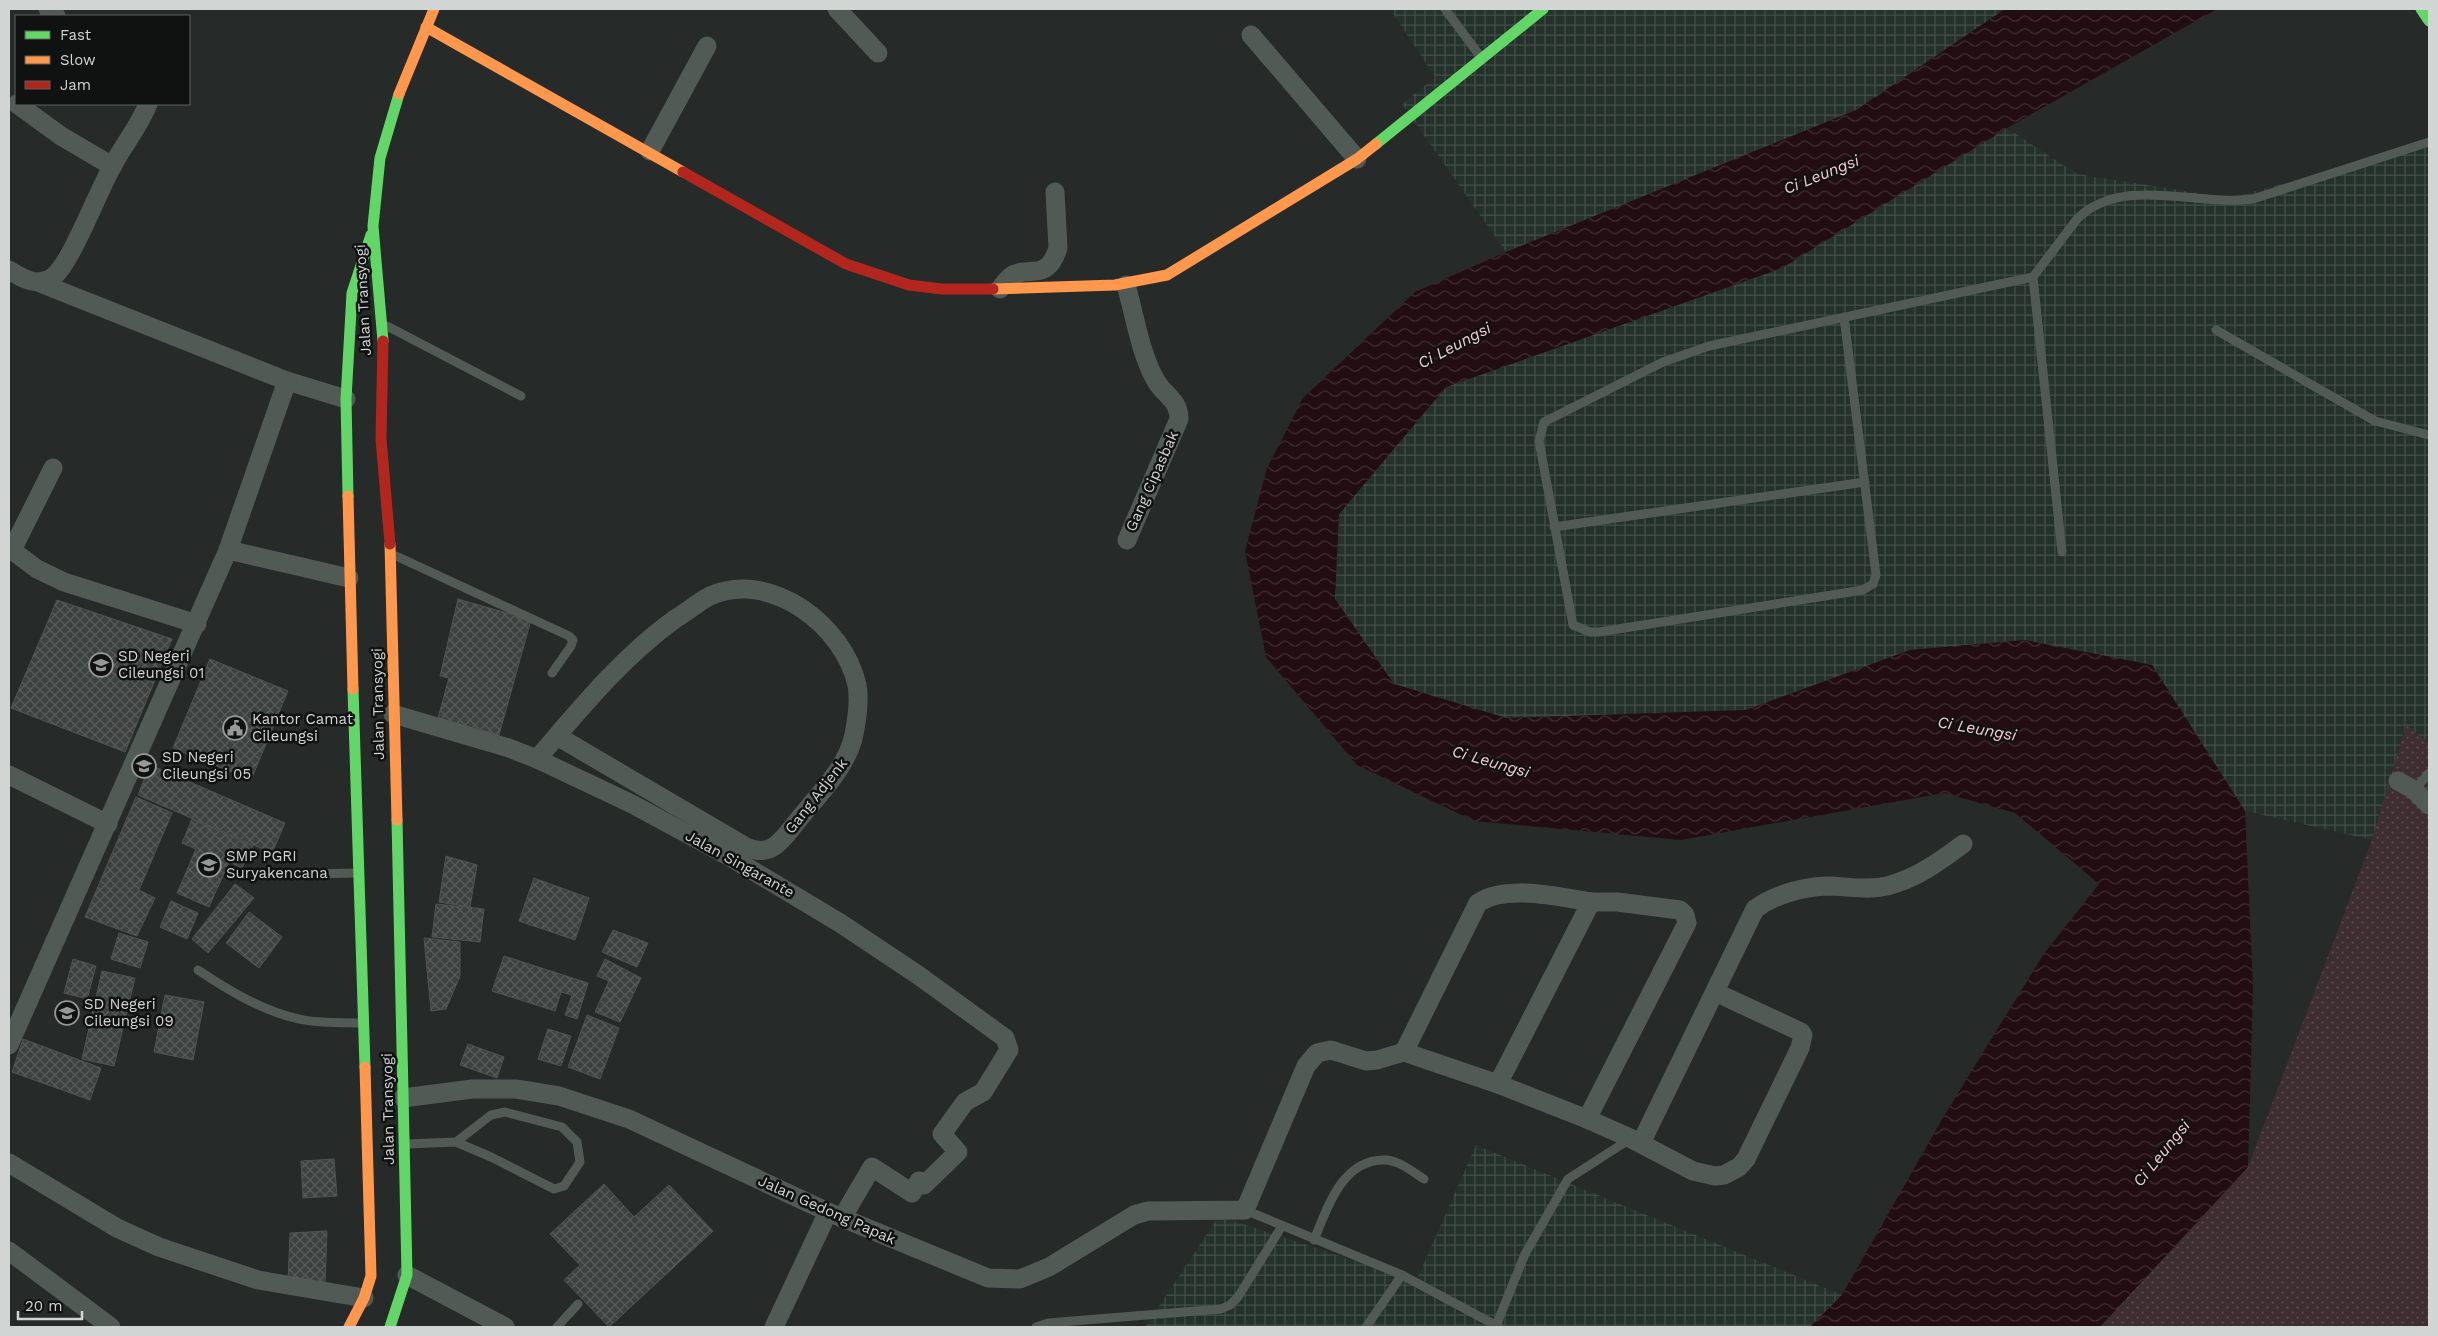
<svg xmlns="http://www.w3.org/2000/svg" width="2438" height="1336" font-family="'Work Sans',sans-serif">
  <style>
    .industrial { fill: url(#industrial-grid) }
    .green { fill: url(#green-dots) }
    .water { fill: url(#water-waves) }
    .building { fill: url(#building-cross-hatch); stroke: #4f5351 }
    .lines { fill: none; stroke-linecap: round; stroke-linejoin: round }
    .lane { stroke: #525a56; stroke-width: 9 }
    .street { stroke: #525a56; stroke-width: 19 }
    .fast { stroke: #63d668; stroke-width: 11 }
    .slow { stroke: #ff974d; stroke-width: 11 }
    .jam { stroke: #b3261e; stroke-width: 11 }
    .labels { text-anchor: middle; stroke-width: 5; stroke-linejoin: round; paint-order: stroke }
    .street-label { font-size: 15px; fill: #d1d5d3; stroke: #101211 }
    .poi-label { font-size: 15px; fill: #d1d5d3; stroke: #101211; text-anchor: start }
    .water-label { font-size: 16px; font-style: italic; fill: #f8c7d2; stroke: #101211 }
  </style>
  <defs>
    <pattern id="industrial-grid" width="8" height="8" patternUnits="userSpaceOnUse" patternTransform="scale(1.25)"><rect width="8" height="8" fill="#25312b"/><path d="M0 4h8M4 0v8" fill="none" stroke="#444e49"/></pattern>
    <pattern id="green-dots" width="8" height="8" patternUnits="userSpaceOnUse" patternTransform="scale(1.25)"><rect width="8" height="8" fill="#3e2e32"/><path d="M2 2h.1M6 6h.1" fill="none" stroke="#594b4f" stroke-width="1.8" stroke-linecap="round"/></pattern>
    <pattern id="water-waves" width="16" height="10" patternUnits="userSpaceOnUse" patternTransform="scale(1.25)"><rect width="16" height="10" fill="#220d13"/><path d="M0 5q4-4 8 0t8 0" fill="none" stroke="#412f34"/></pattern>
    <pattern id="building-cross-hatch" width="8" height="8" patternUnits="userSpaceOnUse" patternTransform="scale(1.25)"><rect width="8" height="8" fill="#3c423f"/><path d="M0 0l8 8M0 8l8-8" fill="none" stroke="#575c5a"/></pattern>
  </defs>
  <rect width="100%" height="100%" fill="#262a28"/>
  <g class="industrial">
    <polygon points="1390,9 2008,9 1856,110 1506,252 1402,104 1435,77"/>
    <polygon points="2007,128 2077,174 2231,198 2429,143 2429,743 2406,726 2372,840 2245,811 2152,665 2025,640 1910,650 1746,710 1506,718 1394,684 1335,599 1339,514 1446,387 1782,268"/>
    <polygon points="1476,1145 1842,1295 1810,1327 1145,1327 1219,1216 1416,1281"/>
  </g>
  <polygon class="green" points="2406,725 2429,743 2429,1327 2100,1327 2248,1167 2372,840"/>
  <polygon class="water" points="2005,9 2217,9 2007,128 1782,268 1446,387 1339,514 1335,599 1394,684 1506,718 1746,710 1910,650 2025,640 2152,665 2245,811 2253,986 2248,1167 2100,1327 1810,1327 1842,1295 1944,1116 2043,955 2099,884 2015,813 1944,793 1681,840 1474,821 1357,765 1266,657 1245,551 1267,468 1303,398 1415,292 1506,252 1856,110"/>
  <g class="building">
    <polygon points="458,599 531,620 499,735 438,718 449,678 440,676"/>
    <polygon points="57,600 172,639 125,752 11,708"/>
    <polygon points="210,659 288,691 251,780 173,748"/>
    <polygon points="150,765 285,823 272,853 138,795"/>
    <polygon points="136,797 172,813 139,890 155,898 137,936 85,917"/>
    <polygon points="192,819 253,846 242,868 229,862 209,907 177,893 196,849 182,843"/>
    <polygon points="446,856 477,865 470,907 439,902"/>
    <polygon points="534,878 589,898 575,940 519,921"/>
    <polygon points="235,884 254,898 208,953 192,939"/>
    <polygon points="171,901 198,913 187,939 160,927"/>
    <polygon points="436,904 484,909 480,942 432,937"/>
    <polygon points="249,912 282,937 259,968 226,943"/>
    <polygon points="613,930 648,943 637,967 602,952"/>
    <polygon points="119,933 148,942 140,968 111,959"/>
    <polygon points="424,938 460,942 460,976 446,1009 431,1011"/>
    <polygon points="504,956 588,983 577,1019 565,1015 572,995 561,992 555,1011 492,991"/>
    <polygon points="73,959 96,966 87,999 64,993"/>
    <polygon points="605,959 641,978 620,1022 595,1012 609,981 597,976"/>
    <polygon points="102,971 135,978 114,1066 82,1059"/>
    <polygon points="165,995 204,1002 193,1060 154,1052"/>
    <polygon points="587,1015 619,1028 600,1079 568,1067"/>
    <polygon points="548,1029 571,1036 561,1066 538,1059"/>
    <polygon points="23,1039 101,1068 90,1100 12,1072"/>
    <polygon points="468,1044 504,1057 497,1078 460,1065"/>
    <polygon points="334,1159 337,1196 303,1198 301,1161"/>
    <polygon points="604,1184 634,1217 669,1185 713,1231 609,1327 564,1280 580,1265 550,1234"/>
    <polygon points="327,1231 325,1285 288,1282 290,1233"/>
  </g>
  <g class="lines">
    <g class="lane">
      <polyline points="1445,9 1480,56"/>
      <polyline points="2033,277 2062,552"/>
      <path d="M1844 317 1876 575 1873 584 1863 590 1599 632H1590L1573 625 1539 441 1544 422 1663 362 1709 346 2033 277 2077 219C2122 174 2197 207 2253 199L2429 142"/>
      <polyline points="387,326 521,396"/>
      <polyline points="2216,330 2375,421 2429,435"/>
      <polyline points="1554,527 1865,482"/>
      <polyline points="396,556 569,636 573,640 571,646 552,673"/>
      <polyline points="2414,790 2429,773"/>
      <polyline points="264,875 356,873"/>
      <path d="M198 970C228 990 262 1011 299 1019 319 1024 341 1022 361 1023"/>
      <polyline points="407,1144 456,1142 491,1157 554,1189 564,1186 580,1162 577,1142 562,1127 505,1112 491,1115 456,1142"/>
      <polyline points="1245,1210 1402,1275 1499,1327"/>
      <path d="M1314 1240C1327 1209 1342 1158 1386 1160 1400 1161 1413 1172 1424 1179"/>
      <polyline points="1496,1326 1525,1254 1568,1179 1630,1139"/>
      <polyline points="557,1327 578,1304"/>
      <polyline points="1036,1327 1048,1323 1221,1309 1230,1305 1238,1297 1282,1226"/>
      <polyline points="1366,1327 1402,1275"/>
    </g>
    <g class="street">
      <polyline points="48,9 56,16"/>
      <polyline points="837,9 878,53"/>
      <polyline points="1251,35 1357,159"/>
      <polyline points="17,104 61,136 112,166"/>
      <polyline points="650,151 707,46"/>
      <path d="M9 270C23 279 38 288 54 276 72 261 98 191 112 167 123 145 139 127 148 104"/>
      <polyline points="40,283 287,381 346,399"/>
      <path d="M1126 285C1135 316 1140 353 1156 381 1165 396 1179 400 1179 419L1127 540"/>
      <path d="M1000 289C1003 285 1006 280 1010 277 1027 264 1047 284 1058 248L1055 192"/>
      <polyline points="9,548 37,569 64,582 197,624"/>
      <polyline points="12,550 53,468"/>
      <polyline points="228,550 349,578"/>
      <polyline points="393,714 509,748 537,759 632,804 730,857 840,923 918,975 1005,1038 1009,1050 983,1092 965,1102 942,1134 958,1152 924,1185 919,1181 912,1193 872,1167 842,1218"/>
      <path d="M537 759C580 709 621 658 675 619 687 612 698 602 710 596 771 569 844 626 857 685 860 701 857 719 854 734 848 766 819 794 799 819 783 838 773 859 746 847L557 736"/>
      <polyline points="9,775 108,824"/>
      <polyline points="2398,781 2414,790 2429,805"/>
      <polyline points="9,1045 228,550 287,381"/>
      <path d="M1404 1052 1478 903C1506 884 1559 897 1591 902L1498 1084"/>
      <polyline points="403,1098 472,1089 516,1089 559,1096 629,1119 828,1212 988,1278 1020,1279 1049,1267 1134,1215 1148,1211 1245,1210 1306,1066 1317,1053 1331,1050 1366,1061 1377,1060 1404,1052 1498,1084 1587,1119 1687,923 1685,915 1680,910 1617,902 1591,902"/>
      <polyline points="1587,1119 1630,1138 1693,1171 1715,1176 1724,1175 1739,1167 1746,1159 1800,1048 1803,1035 1801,1032 1715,992"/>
      <path d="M1641 1143 1755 909C1774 895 1802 887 1826 886 1847 886 1867 891 1887 886 1917 878 1939 862 1963 844"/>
      <polyline points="9,1163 117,1228 159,1247 258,1280 364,1298"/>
      <polyline points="9,1251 111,1327"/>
      <polyline points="407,1275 505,1327"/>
      <polyline points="774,1327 828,1212"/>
    </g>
    <g class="fast">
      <polyline points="2421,9 2429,21"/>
      <polyline points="1376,144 1543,9"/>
      <polyline points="383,341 373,226 380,158 399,94"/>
      <polyline points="348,496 346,399 352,293 371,235"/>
      <polyline points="353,689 365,1067"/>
      <polyline points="390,1327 407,1275 397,820"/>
    </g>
    <g class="slow">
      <polyline points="426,27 683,172"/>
      <polyline points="399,94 434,9"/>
      <polyline points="993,289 1115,285 1167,275 1357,159 1376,144"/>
      <polyline points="348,496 353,689"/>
      <polyline points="390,544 397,820"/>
      <polyline points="349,1327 364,1298 371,1276 365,1067"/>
    </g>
    <g class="jam">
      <polyline points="683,172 846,264 909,285 942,289 993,289"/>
      <polyline points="383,341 381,439 390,544"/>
    </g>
  </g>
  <defs>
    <g id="school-ring" transform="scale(1.25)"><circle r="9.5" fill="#101211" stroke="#959997" stroke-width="1.5"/><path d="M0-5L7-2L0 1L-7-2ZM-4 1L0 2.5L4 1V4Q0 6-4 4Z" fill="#959997"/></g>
    <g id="civic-ring" transform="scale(1.25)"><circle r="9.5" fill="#101211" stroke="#959997" stroke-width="1.5"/><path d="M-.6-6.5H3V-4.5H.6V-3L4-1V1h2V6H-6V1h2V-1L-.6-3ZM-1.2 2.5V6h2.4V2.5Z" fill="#959997"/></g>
  </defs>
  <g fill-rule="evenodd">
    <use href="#school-ring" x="101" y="665"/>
    <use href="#civic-ring" x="235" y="728"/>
    <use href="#school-ring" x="144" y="766"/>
    <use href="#school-ring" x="209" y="865"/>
    <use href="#school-ring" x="67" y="1013"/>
  </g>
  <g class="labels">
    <g class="street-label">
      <text transform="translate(363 300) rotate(-93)" y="5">Jalan Transyogi</text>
      <text transform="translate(1152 481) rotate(-66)" y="5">Gang Cipasbak</text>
      <text transform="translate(378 704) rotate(-91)" y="5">Jalan Transyogi</text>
      <text transform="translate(816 796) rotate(-52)" y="5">Gang Adjenk</text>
      <text transform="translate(740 864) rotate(29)" y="5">Jalan Singarante</text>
      <text transform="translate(388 1109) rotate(-91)" y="5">Jalan Transyogi</text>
      <text transform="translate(827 1210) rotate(24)" y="5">Jalan Gedong Papak</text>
    </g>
    <g class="poi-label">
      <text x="118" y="661">SD Negeri<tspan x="118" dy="17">Cileungsi 01</tspan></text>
      <text x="252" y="724">Kantor Camat<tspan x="252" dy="17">Cileungsi</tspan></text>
      <text x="162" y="762">SD Negeri<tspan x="162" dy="17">Cileungsi 05</tspan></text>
      <text x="226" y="861">SMP PGRI<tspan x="226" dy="17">Suryakencana</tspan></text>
      <text x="84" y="1009">SD Negeri<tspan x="84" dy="17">Cileungsi 09</tspan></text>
    </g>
    <g class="water-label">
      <text transform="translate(1821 174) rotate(-22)" y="6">Ci Leungsi</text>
      <text transform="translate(1454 345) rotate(-28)" y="6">Ci Leungsi</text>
      <text transform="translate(1977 728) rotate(10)" y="6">Ci Leungsi</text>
      <text transform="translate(1491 761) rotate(16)" y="6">Ci Leungsi</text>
      <text transform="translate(2161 1153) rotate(-51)" y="6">Ci Leungsi</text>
    </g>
  </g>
  <rect width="2438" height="1336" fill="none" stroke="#d1d5d3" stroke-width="20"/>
  <rect x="15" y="15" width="175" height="90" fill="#101211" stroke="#5d605f"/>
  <rect x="25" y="31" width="25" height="8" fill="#63d668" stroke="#5d605f"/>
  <text x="60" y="40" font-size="15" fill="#d1d5d3">Fast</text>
  <rect x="25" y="56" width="25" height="8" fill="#ff974d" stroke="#5d605f"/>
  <text x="60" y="65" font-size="15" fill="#d1d5d3">Slow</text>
  <rect x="25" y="81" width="25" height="8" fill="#b3261e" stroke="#5d605f"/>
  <text x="60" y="90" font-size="15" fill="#d1d5d3">Jam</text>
  <path d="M18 1311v8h64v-8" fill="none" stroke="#d1d5d3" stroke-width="2.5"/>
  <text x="25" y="1311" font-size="15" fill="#d1d5d3" stroke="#101211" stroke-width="4" paint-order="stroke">20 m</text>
</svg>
